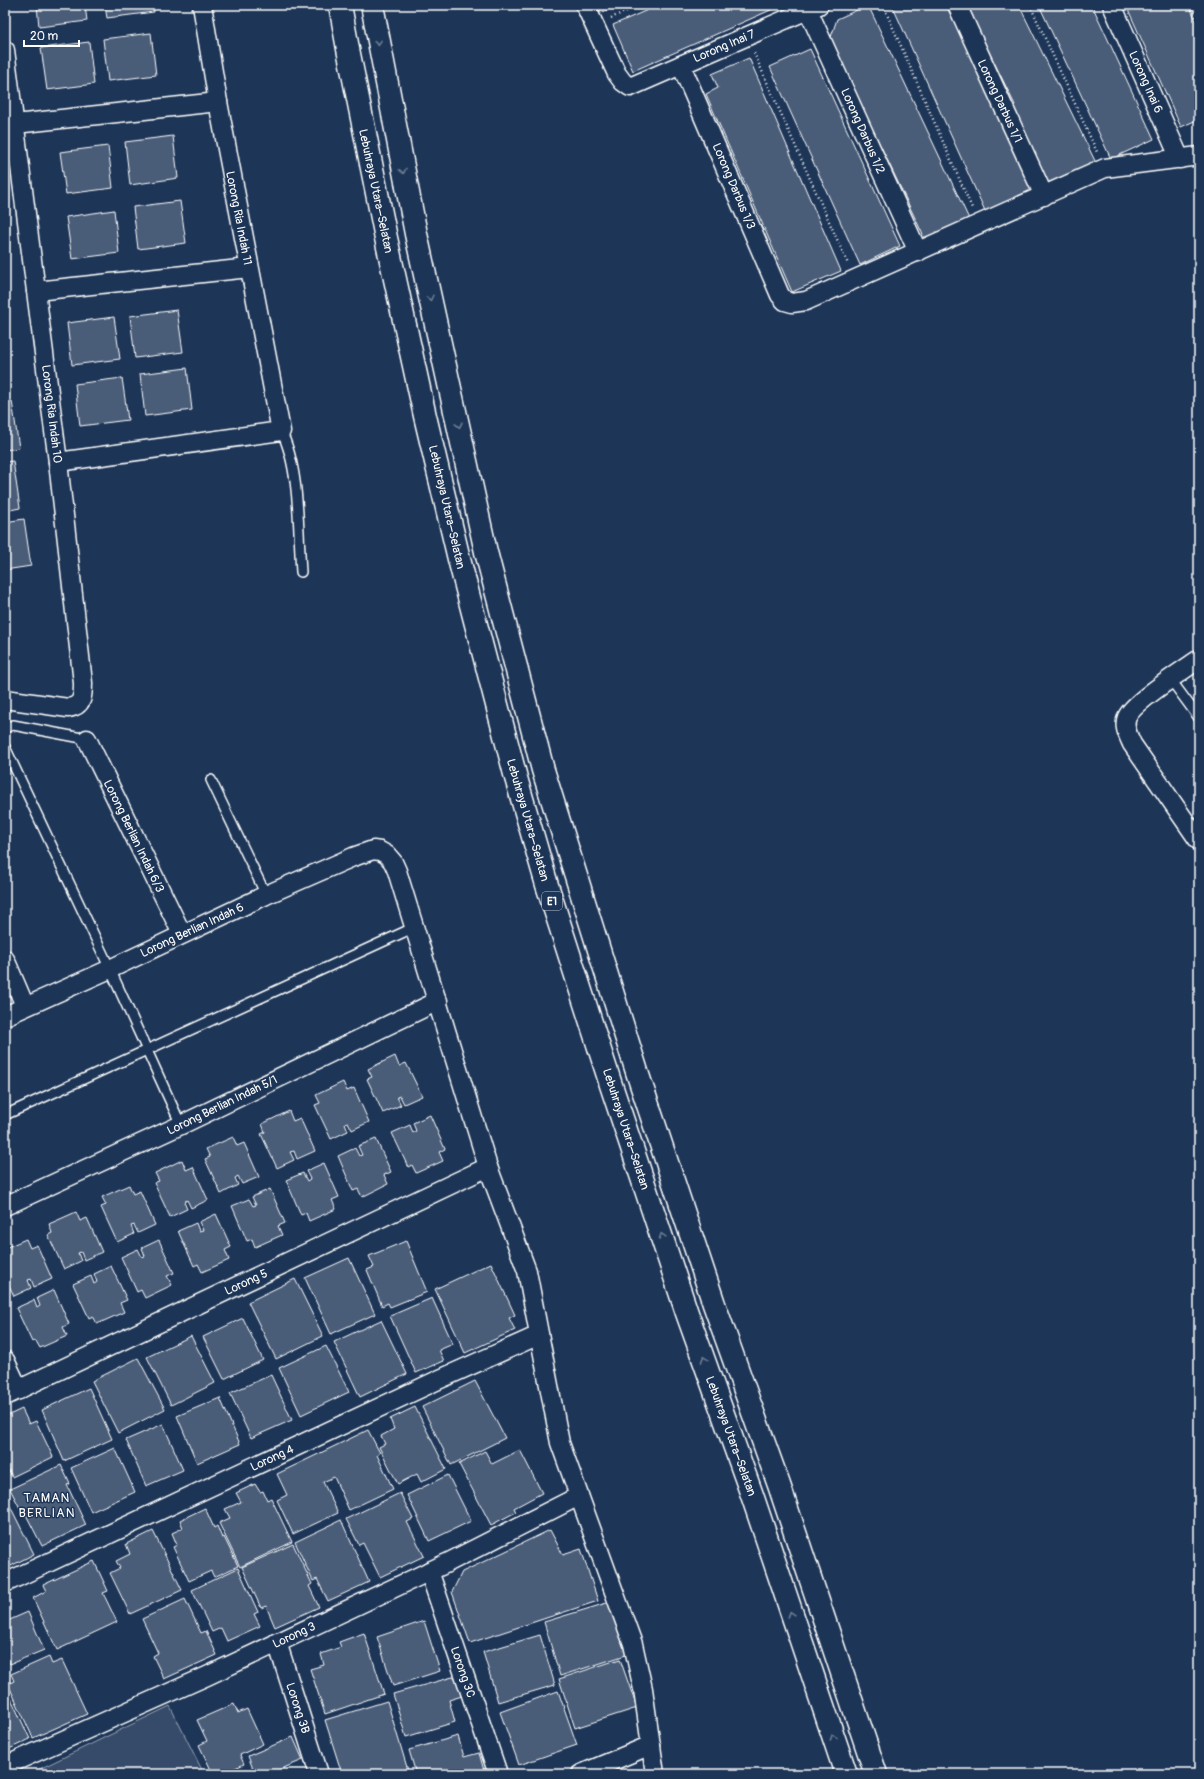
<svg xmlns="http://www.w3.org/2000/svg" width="1204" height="1779" font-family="Pangolin,sans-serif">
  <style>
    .green { fill: #364b69; stroke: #9aa5b4 }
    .building { fill: #4a5d79; stroke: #fff }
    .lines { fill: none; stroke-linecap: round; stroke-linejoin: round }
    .lane-casing { stroke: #fff; stroke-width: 12 }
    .street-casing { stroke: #fff; stroke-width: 21 }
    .highway-casing { stroke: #fff; stroke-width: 25 }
    .path { stroke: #fff; stroke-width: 2.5; stroke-dasharray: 1 3; stroke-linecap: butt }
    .lane { stroke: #1d3557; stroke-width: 9 }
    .street { stroke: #1d3557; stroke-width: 18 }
    .highway { stroke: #1d3557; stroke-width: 22 }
    .oneway { stroke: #6c7c92 }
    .labels { text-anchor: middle; stroke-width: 3; stroke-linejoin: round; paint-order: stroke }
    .shield { fill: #1d3557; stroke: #bbc2cd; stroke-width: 1 }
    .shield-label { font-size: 11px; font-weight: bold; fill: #fff }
    .street-label { font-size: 12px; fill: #fff; stroke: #1d3557 }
    .neighbourhood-label { font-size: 13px; letter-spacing: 1px; fill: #fff; stroke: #1d3557 }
  </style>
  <rect width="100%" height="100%" fill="#1d3557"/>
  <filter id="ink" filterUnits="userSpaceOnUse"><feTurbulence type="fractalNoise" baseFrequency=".025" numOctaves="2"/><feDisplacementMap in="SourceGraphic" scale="8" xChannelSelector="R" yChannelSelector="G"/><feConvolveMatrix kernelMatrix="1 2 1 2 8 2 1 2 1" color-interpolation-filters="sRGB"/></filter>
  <g filter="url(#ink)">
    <polygon class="green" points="170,1706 204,1774 29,1774"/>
    <g class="building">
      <polygon points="37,5 85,5 87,21 39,27"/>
      <polygon points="105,5 153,5 154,12 107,18"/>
      <polygon points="597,5 619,5 601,13"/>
      <polygon points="659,5 782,5 633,71 613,25"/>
      <polygon points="868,5 969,219 925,239 830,40 837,19"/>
      <polygon points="892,5 949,5 1034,192 986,213"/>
      <polygon points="966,5 1019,5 1097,165 1049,188 1010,108 1015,105"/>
      <polygon points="1039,5 1092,5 1154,139 1111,159"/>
      <polygon points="1126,5 1189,5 1199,27 1199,119 1181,127"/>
      <polygon points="151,33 156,75 108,81 103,39"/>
      <polygon points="89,42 94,84 47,90 41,48"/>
      <polygon points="810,49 900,246 860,265 770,67"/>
      <polygon points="749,58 841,271 792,292 706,94 718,88 712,74"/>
      <polygon points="173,136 178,178 130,185 125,142"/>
      <polygon points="108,146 113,188 66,194 60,152"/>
      <polygon points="180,201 186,243 138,249 133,207"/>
      <polygon points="114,210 119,253 72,259 66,217"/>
      <polygon points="177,310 183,352 135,358 130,316"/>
      <polygon points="114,317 120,359 72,365 67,323"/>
      <polygon points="187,368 192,410 145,416 140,374"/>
      <polygon points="122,378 128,420 80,426 75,384"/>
      <polygon points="12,401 19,448 5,450 5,402"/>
      <polygon points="13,461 20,508 5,511 5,462"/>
      <polygon points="24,519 31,566 5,570 5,522"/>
      <polygon points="395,1056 399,1066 406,1063 422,1096 404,1104 400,1096 397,1097 401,1105 383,1113 367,1079 372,1077 368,1069"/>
      <polygon points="343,1082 347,1091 354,1088 369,1122 352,1130 348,1122 345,1123 348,1131 331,1139 315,1105 320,1103 316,1095"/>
      <polygon points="289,1111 293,1121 300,1118 315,1151 297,1159 294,1151 290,1152 294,1160 277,1168 261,1134 265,1132 262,1124"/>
      <polygon points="430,1115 445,1149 439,1152 443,1161 416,1173 412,1165 408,1167 392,1133 410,1125 413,1133 416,1131 413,1123"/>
      <polygon points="233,1137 237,1146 244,1143 259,1177 242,1184 238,1176 235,1178 238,1185 221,1194 205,1159 210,1157 206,1149"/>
      <polygon points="376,1139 391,1172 384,1175 388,1184 362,1197 358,1189 353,1191 338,1156 355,1148 359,1156 362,1155 358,1146"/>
      <polygon points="182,1160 186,1170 193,1167 208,1200 191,1208 187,1200 184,1202 187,1209 170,1217 154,1183 159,1181 155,1173"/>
      <polygon points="324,1163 339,1197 332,1200 336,1209 309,1221 306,1213 301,1215 286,1180 303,1173 307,1181 310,1179 306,1171"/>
      <polygon points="129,1185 133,1194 140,1191 155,1225 138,1233 134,1225 131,1226 134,1234 117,1242 101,1207 106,1205 102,1197"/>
      <polygon points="270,1189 285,1223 278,1226 282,1235 255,1247 252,1239 247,1241 232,1206 249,1199 253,1206 256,1205 252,1197"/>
      <polygon points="76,1212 80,1221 87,1218 102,1252 84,1260 81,1252 78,1253 81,1261 64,1269 48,1235 52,1233 49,1224"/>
      <polygon points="216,1214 231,1247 225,1250 229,1260 202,1272 198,1264 194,1266 178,1231 196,1223 199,1231 203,1230 199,1222"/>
      <polygon points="26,1239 30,1248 37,1245 52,1279 34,1287 31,1279 28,1280 31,1288 14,1296 5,1277 5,1248"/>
      <polygon points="159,1240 174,1273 167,1276 172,1285 145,1298 141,1290 137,1292 121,1257 138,1249 142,1257 145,1256 142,1248"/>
      <polygon points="406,1241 427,1292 390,1307 388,1303 382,1306 367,1270 374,1267 369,1256"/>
      <polygon points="349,1258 375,1314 331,1334 305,1278"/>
      <polygon points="491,1263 515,1315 509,1318 515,1330 465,1353 435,1289"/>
      <polygon points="111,1266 127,1300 120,1303 124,1312 97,1324 93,1316 89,1318 73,1284 91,1276 94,1284 97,1282 94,1274"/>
      <polygon points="295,1279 323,1336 276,1359 248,1302"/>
      <polygon points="54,1290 69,1324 63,1327 67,1336 40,1348 36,1341 32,1342 16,1308 34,1300 37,1308 40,1306 37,1298"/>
      <polygon points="432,1298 453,1344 439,1350 444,1361 416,1373 390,1316"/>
      <polygon points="243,1318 263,1360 224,1379 203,1337"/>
      <polygon points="381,1320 407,1374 360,1397 334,1342"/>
      <polygon points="191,1336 215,1383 171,1405 147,1357"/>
      <polygon points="326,1346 349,1392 301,1415 279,1368"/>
      <polygon points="138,1358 165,1409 118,1433 92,1381"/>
      <polygon points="271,1375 292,1420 251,1438 230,1393"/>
      <polygon points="475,1381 505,1438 451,1465 422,1407"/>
      <polygon points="89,1388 112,1439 64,1461 42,1410"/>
      <polygon points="220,1398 240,1444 197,1463 177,1416"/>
      <polygon points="415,1407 446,1469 421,1482 417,1474 398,1484 379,1447 385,1444 381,1436 394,1429 390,1419"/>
      <polygon points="22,1409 29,1424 36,1421 53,1457 12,1477 5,1462 5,1417"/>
      <polygon points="163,1424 183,1470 146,1486 126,1440"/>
      <polygon points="368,1430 380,1453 377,1455 393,1489 349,1510 334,1477 323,1482 338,1513 293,1534 277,1500 287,1495 277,1474"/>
      <polygon points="115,1448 135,1492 91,1512 71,1468"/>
      <polygon points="520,1450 542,1493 514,1508 516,1512 491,1525 459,1464 485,1451 492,1464"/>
      <polygon points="61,1465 70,1484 67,1485 86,1525 42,1546 22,1507 20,1508 10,1489"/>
      <polygon points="448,1475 471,1521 429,1541 407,1495"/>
      <polygon points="255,1484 260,1492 263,1491 267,1500 271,1498 292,1542 240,1567 219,1523 230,1518 225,1509 241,1502 236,1493"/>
      <polygon points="400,1493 413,1519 407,1522 424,1556 380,1577 363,1543 359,1545 346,1519"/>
      <polygon points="5,1496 34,1554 5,1569"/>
      <polygon points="205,1508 214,1528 217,1526 222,1538 224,1537 238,1566 214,1577 211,1571 189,1581 173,1547 177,1545 172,1533 183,1528 180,1520"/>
      <polygon points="341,1520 369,1582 328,1601 317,1579 313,1581 295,1542"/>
      <polygon points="550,1530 563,1555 581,1549 598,1601 470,1643 452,1592 462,1572"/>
      <polygon points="153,1531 182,1590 130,1614 110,1573 120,1568 116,1561 130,1554 126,1544"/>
      <polygon points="293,1544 312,1584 309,1586 319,1607 275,1627 266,1606 261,1608 242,1567"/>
      <polygon points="94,1561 108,1591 103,1593 117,1622 57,1650 33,1598 46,1591 43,1585"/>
      <polygon points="238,1568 258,1612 254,1614 260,1626 227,1641 221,1628 212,1632 192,1590"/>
      <polygon points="185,1599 201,1633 206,1631 217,1655 164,1679 153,1656 158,1653 142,1619"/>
      <polygon points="610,1602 626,1655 560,1676 544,1622"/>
      <polygon points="28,1612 44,1650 10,1664 5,1654 5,1622"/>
      <polygon points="424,1621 440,1671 393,1686 377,1637"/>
      <polygon points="364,1633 384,1694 325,1714 310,1669 324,1665 321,1654 341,1647 339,1642"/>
      <polygon points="540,1635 555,1685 498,1702 483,1652"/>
      <polygon points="49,1657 52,1664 62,1660 87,1714 33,1738 8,1684 14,1681 11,1674"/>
      <polygon points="620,1659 637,1708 575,1728 559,1679"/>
      <polygon points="456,1676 462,1696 449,1700 455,1722 406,1737 393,1694"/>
      <polygon points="5,1686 30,1739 5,1751"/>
      <polygon points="558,1691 577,1745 519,1765 500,1712"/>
      <polygon points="387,1701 409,1774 342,1774 325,1720"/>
      <polygon points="234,1704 238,1713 247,1709 263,1744 240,1755 244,1764 222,1774 213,1774 199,1745 207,1741 197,1720"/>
      <polygon points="458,1736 464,1757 479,1753 485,1774 416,1774 409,1750"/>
      <polygon points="293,1737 303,1760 269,1774 255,1774 248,1756"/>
    </g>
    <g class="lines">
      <g class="lane-casing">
        <g id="lane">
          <path d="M281 431C300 467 298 530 301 572"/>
          <polyline points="1171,680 1199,718"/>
          <polyline points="5,728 13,725 87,739"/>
          <polyline points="5,747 110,969 181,1125"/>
          <polyline points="211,780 266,895"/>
          <polyline points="5,1115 415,927"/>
        </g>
      </g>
      <g class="street-casing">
        <g id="street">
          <polyline points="585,5 617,74 623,82 630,87 819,5"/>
          <polyline points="957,5 1044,196"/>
          <polyline points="1112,5 1180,159"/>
          <polyline points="808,10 918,252"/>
          <path d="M5 50 58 462 83 683C83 696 83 706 68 708L5 699"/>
          <polyline points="681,65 780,295 785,301 792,303 806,301 1105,168 1199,156"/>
          <polyline points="15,124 218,102"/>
          <polyline points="36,291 249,268"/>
          <polyline points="58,462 281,431 218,102 202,5"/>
          <path d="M1199 659C1184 670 1133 702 1127 717 1123 726 1128 735 1132 744L1199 841"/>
          <polyline points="87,739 182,934"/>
          <polyline points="5,959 25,1006"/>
          <polyline points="5,1016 110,969 266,895 353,857 373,850 380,851 387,855 393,862 397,871 488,1167 527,1271 560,1443 633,1644 643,1689 655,1774"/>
          <polyline points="5,1206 181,1125 438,1001"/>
          <polyline points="5,1360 19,1390"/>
          <polyline points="5,1396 488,1167"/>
          <polyline points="429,1571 498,1774"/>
          <polyline points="5,1583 438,1380 539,1335"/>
          <polyline points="277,1642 319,1774"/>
          <polyline points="5,1766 207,1676 447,1563 579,1496"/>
          <polyline points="581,1774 651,1745"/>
        </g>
      </g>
      <g class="highway-casing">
        <g id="highway">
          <polyline points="340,5 348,49 386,238 425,416 459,559 516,778 547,885 611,1085 687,1313 752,1495 846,1774"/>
          <polyline points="372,5 416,234 486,552 543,770 638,1075 714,1304 779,1485 876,1774"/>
        </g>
      </g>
      <g class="path">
        <polyline points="883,5 972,208"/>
        <polyline points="1030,5 1097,152"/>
        <polyline points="1191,5 1199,23"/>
        <polyline points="611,18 640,5"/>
        <polyline points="754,53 848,264"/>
      </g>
      <use href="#lane" class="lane"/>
      <use href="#street" class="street"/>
      <use href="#highway" class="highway"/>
    </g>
    <defs><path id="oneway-chevron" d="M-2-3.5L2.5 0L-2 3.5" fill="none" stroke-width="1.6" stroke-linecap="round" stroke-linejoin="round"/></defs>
    <g class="oneway">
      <use href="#oneway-chevron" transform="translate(378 43) rotate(79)"/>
      <use href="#oneway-chevron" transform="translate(403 171) rotate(79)"/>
      <use href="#oneway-chevron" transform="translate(430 298) rotate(77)"/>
      <use href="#oneway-chevron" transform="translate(459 425) rotate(78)"/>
      <use href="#oneway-chevron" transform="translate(662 1236) rotate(-108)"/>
      <use href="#oneway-chevron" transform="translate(704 1359) rotate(-110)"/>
      <use href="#oneway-chevron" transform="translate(791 1614) rotate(-108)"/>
      <use href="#oneway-chevron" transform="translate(833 1737) rotate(-109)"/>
    </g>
  </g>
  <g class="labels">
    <rect class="shield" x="542" y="892" width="20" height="18" rx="3"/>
    <g class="shield-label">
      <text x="552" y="905">E1</text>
    </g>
    <g class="street-label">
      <text transform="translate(724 46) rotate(-23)" y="4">Lorong Inai 7</text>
      <text transform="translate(1146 82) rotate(66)" y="4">Lorong Inai 6</text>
      <text transform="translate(1000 101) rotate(65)" y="4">Lorong Darbus 1/1</text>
      <text transform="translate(863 131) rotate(66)" y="4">Lorong Darbus 1/2</text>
      <text transform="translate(734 186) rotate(67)" y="4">Lorong Darbus 1/3</text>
      <text transform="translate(376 191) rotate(78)" y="4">Lebuhraya Utara–Selatan</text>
      <text transform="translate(239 218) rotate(79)" y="4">Lorong Ria Indah 11</text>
      <text transform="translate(52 414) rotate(83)" y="4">Lorong Ria Indah 10</text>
      <text transform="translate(447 507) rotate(77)" y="4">Lebuhraya Utara–Selatan</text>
      <text transform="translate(528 820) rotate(74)" y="4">Lebuhraya Utara–Selatan</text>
      <text transform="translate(134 836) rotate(64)" y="4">Lorong Berlian Indah 6/3</text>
      <text transform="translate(192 930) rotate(-25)" y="4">Lorong Berlian Indah 6</text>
      <text transform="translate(222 1105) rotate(-26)" y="4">Lorong Berlian Indah 5/1</text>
      <text transform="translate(626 1129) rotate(72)" y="4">Lebuhraya Utara–Selatan</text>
      <text transform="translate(246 1282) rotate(-25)" y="4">Lorong 5</text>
      <text transform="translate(731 1436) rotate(70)" y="4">Lebuhraya Utara–Selatan</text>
      <text transform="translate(272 1458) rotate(-25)" y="4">Lorong 4</text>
      <text transform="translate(294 1635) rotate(-25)" y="4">Lorong 3</text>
      <text transform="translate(463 1672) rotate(71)" y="4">Lorong 3C</text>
      <text transform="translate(298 1708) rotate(72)" y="4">Lorong 3B</text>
    </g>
    <g class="neighbourhood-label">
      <text x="47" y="1502">TAMAN<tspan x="47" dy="15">BERLIAN</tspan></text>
    </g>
  </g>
  <rect width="1204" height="1779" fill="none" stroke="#1d3557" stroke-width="20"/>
  <rect x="10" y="10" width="1184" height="1759" fill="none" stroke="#fff" stroke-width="1.5" filter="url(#ink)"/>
  <path d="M24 40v6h55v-6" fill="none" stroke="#ffffff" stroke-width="2"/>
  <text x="30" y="40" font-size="12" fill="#ffffff" stroke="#1d3557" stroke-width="3" paint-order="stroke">20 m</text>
</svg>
